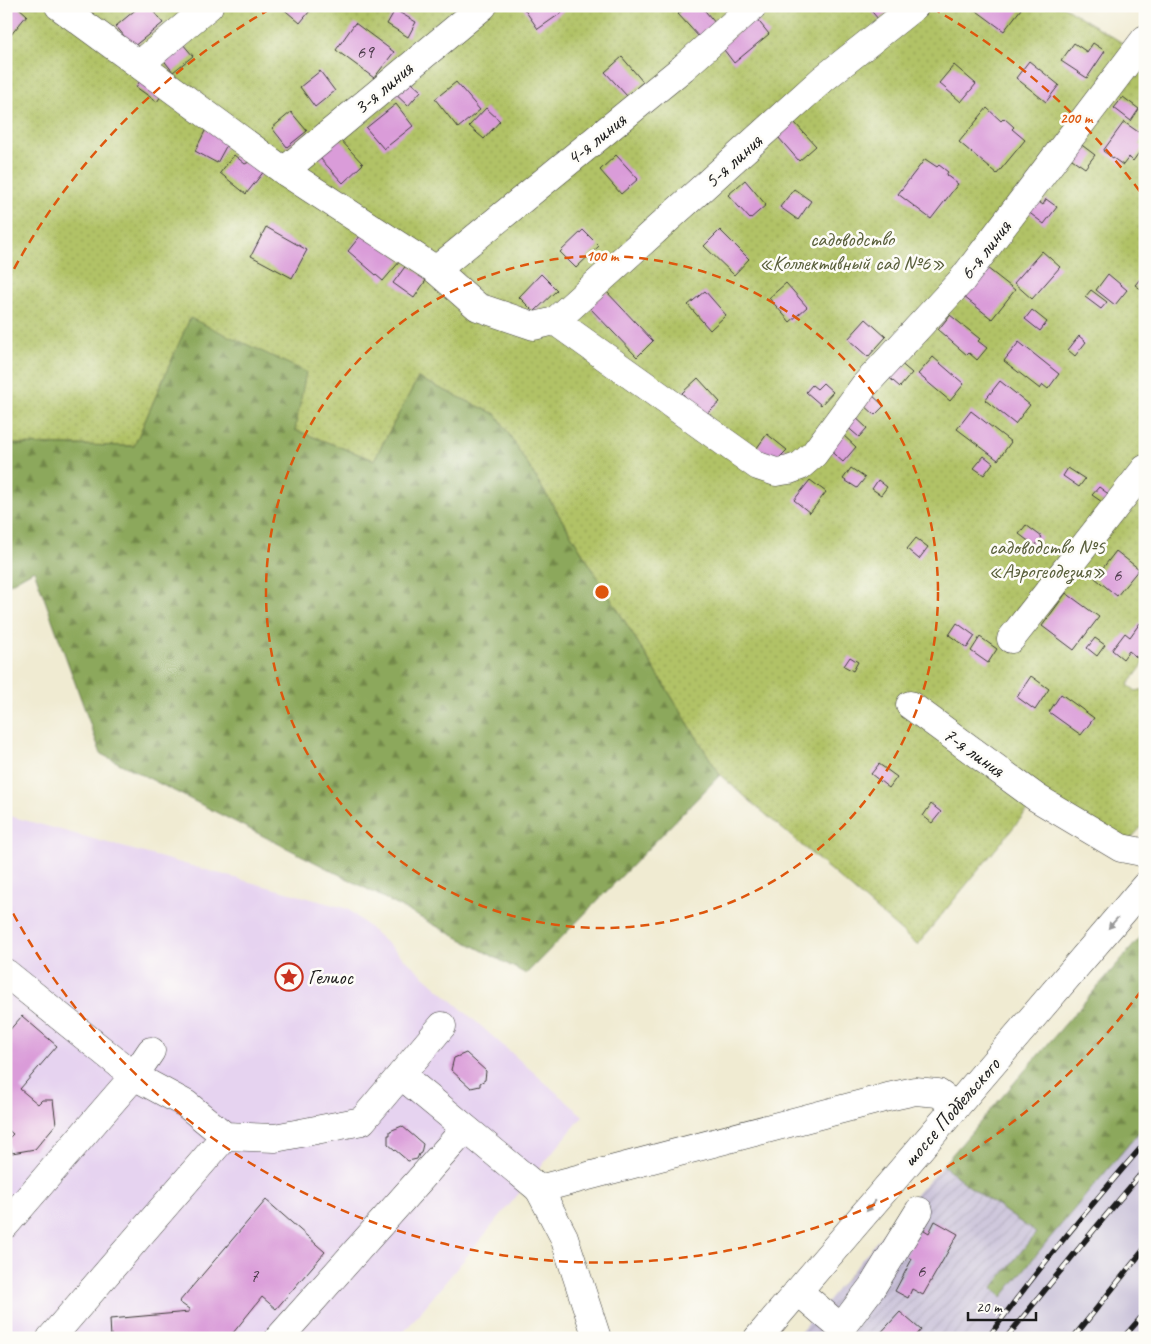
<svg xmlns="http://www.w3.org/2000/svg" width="1151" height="1344" font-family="Caveat,sans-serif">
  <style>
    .built { fill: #e6d3f0 }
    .industrial { fill: url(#industrial-furrows) }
    .railway { fill: #c8c0d8 }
    .grass { fill: url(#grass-dots); stroke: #666f41 }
    .forest { fill: url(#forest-firs); stroke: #54623c }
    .building { fill: #da9cd9 }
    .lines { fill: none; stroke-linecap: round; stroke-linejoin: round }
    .minor-casing { stroke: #3c3b37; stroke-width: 29 }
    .minor { stroke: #fff; stroke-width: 28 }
    .rail-casing { stroke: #1c1c1c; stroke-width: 5.5 }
    .rail { stroke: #fdfcf7; stroke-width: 4; stroke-dasharray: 11; stroke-linecap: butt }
    .oneway { fill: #999 }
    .ring { fill: none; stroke: #de560d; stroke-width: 2.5; stroke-dasharray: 9 6 }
    .labels { text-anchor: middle; stroke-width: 5; stroke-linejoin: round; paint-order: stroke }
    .number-label { font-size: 19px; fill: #4c3c4b }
    .street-label { font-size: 21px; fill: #1c1c1c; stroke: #fdfcf7 }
    .park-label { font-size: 21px; fill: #585e3a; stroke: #fdfcf7 }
    .poi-label { font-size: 21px; fill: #1c1c1c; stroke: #fdfcf7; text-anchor: start }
    .centre { fill: #de560d; stroke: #fdfcf7; stroke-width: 2.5 }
    .ring-label { font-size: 15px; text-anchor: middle; font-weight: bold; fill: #de560d; stroke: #fdfcf7; stroke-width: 5; stroke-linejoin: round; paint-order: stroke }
  </style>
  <defs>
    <pattern id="industrial-furrows" width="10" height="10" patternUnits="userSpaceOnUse" patternTransform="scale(1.25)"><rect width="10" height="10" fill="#c8c0d8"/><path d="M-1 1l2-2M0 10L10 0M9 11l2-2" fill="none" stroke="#aba4b9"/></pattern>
    <pattern id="grass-dots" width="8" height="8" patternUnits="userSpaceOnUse" patternTransform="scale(1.25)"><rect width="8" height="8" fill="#b1c266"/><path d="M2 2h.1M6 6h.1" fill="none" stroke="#98a658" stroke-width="1.8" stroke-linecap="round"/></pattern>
    <pattern id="forest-firs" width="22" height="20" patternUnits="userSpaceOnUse" patternTransform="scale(1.25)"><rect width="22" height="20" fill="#8ca85b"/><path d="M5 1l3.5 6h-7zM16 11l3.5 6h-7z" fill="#72884a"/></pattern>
  </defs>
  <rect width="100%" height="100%" fill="#fdfcf7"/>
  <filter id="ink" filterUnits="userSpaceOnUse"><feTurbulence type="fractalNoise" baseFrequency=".02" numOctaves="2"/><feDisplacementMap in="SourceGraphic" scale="10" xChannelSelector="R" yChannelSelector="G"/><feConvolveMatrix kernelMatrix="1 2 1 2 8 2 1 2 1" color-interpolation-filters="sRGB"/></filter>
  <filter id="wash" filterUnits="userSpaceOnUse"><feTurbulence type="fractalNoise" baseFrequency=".0096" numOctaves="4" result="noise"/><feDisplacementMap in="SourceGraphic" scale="20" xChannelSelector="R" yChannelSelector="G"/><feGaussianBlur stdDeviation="1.12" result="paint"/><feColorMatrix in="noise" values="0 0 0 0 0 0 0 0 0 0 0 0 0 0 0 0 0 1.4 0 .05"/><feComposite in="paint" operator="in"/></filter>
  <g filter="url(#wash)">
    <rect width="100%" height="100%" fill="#f0ebd2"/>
    <polygon class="built" points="6,815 348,909 583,1116 399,1338 6,1338"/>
    <polygon class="industrial" points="943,1165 970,1187 1036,1233 993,1288 998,1293 967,1338 795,1338 810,1321 811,1321 910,1201"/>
    <polygon class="railway" points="1145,1108 1145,1338 967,1338 997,1293 992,1288"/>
    <polygon class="grass" points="6,6 1063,6 1145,57 1145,662 1128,685 1136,691 1145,689 1145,823 1126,844 1040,795 917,945 720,775 497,415 418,378 374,460 295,430 190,319 134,446 6,444"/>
    <g class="forest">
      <polygon points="190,318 306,372 295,430 374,460 418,378 497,415 720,775 526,974 352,881 101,754 34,570 6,586 6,444 134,446"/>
      <polygon points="1145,932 1145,1125 1049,1239 1002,1297 992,1288 1036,1233 970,1187 943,1165"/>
    </g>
    <g id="blocks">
      <g class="building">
        <polygon points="6,6 17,6 27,15 6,41"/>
        <polygon points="140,6 149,6 163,23 133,47 116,26"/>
        <polygon points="280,6 314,6 300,23"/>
        <polygon points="522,6 560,6 564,11 538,29"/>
        <polygon points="687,6 701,6 716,24 700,38 678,14"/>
        <polygon points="867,6 895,6 879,20"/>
        <polygon points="970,6 1017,6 1021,9 1004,31"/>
        <polygon points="395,10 416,22 408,37 387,24"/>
        <polygon points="756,18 769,34 734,63 721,46"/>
        <polygon points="355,23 394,52 374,78 336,50"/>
        <polygon points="177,37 193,56 173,72 158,53"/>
        <polygon points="1074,43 1087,52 1093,43 1105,51 1087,78 1061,61"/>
        <polygon points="622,57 643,82 627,96 605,72"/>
        <polygon points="1029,61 1059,85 1046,102 1016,78"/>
        <polygon points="954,65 976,84 961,102 939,83"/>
        <polygon points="320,71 335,91 315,107 300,87"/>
        <polygon points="144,75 165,90 157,102 136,87"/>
        <polygon points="403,75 421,91 408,106 390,89"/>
        <polygon points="456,82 480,110 458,128 435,99"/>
        <polygon points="1123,97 1139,109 1131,121 1114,108"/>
        <polygon points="396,104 413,126 384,149 366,128"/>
        <polygon points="486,108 500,121 484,139 469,126"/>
        <polygon points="987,108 1001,121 1004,118 1014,127 1012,129 1025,140 997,174 959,142"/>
        <polygon points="291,112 307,131 287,147 272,128"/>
        <polygon points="794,122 816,146 799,161 778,137"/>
        <polygon points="1124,122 1144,136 1139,144 1143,147 1133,161 1129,157 1123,165 1103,151"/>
        <polygon points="206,129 229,141 217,163 195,151"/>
        <polygon points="337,136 363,164 343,183 317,155"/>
        <polygon points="1079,143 1095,155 1085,168 1069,157"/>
        <polygon points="234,155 245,164 251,161 269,165 246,194 220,173"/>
        <polygon points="616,155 638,179 621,194 600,170"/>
        <polygon points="925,159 937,167 939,165 948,172 946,175 958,184 931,219 898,194"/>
        <polygon points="745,180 766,205 750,219 728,195"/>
        <polygon points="794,189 811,201 798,220 780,207"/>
        <polygon points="1035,199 1043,205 1046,199 1057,207 1044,224 1027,211"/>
        <polygon points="266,227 307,250 292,278 251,256"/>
        <polygon points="365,230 401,260 383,281 348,251"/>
        <polygon points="583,230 599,246 576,268 560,252"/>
        <polygon points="720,230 749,259 734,275 704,246"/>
        <polygon points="1042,251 1060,267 1032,299 1014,283"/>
        <polygon points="407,264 427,279 414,298 393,283"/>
        <polygon points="987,268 1015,290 992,319 964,297"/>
        <polygon points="1145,273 1145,292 1135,285"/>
        <polygon points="541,274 557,290 534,312 519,297"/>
        <polygon points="1108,274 1127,290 1115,305 1096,290"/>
        <polygon points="786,283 807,307 790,322 769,298"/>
        <polygon points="1091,290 1107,302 1101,309 1085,297"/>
        <polygon points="606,291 653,341 637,357 589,307"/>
        <polygon points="705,291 726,315 710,330 688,305"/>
        <polygon points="1032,310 1047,322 1040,331 1025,319"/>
        <polygon points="950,315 980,339 978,341 987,348 977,360 969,353 967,355 938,330"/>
        <polygon points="866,319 886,337 868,357 848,339"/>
        <polygon points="1079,336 1086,342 1075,356 1068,350"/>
        <polygon points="1019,342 1059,374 1048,389 1043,385 1040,389 1004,361"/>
        <polygon points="933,357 964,384 950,401 918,374"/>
        <polygon points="898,361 912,373 900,387 886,375"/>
        <polygon points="698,378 720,402 703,417 682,393"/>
        <polygon points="1000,381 1030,405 1015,424 985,400"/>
        <polygon points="823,383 833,392 821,405 806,392 812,385 817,389"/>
        <polygon points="871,394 884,406 875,415 863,404"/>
        <polygon points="971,411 1011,442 998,460 957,429"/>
        <polygon points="853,415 867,428 859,437 845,425"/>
        <polygon points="767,434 787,450 775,462 754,452"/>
        <polygon points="842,434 856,447 843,462 828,449"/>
        <polygon points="984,456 993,463 984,475 974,468"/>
        <polygon points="851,468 865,478 857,488 843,479"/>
        <polygon points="1068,468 1085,479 1079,487 1063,476"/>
        <polygon points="810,480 826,492 810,513 794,500"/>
        <polygon points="878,480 887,487 881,495 872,489"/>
        <polygon points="1099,487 1111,496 1105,504 1092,495"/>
        <polygon points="1026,525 1042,537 1035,546 1019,534"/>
        <polygon points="916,538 928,547 919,559 907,549"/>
        <polygon points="1116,551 1139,569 1117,596 1095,578"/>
        <polygon points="1066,593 1099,617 1074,650 1042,626"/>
        <polygon points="957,623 975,636 967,648 949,635"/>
        <polygon points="1140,623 1145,626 1145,654 1140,660 1129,651 1123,659 1112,650 1125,633 1130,637"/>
        <polygon points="980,637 997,649 988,663 971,651"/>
        <polygon points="1095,638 1105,645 1097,656 1087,648"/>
        <polygon points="850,657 858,662 853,671 844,666"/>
        <polygon points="1031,676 1049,689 1035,710 1017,697"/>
        <polygon points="1061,694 1094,718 1081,735 1049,712"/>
        <polygon points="879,764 897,777 889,788 871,774"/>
        <polygon points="931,804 941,812 932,823 923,816"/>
        <polygon points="22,1016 57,1046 20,1089 38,1104 42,1100 53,1100 56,1124 35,1149 12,1153 8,1139 13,1134 6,1128 6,1034"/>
        <polygon points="466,1053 486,1071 485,1080 480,1083 480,1086 471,1088 451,1070 454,1058"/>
        <polygon points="402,1126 423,1144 421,1153 419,1154 417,1159 408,1161 388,1144 388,1135 390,1135 390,1131"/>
        <polygon points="266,1200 325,1252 276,1309 262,1297 233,1333 217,1338 111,1338 110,1319 189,1312 189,1309 179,1302"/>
        <polygon points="935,1221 958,1234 923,1295 912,1289 908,1298 895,1291 912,1259 905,1256 921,1228 929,1233"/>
        <polygon points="900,1312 921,1330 914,1338 876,1338"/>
      </g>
    </g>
  </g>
  <g filter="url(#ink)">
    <use href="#blocks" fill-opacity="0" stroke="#3c3b37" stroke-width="1"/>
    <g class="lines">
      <g class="minor-casing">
        <g id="minor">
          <polyline points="59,6 284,171 436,270 478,307 534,326 555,321 758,466 776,472 789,470 800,466 814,454 864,386 962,280 1145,39"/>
          <polyline points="140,64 209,6"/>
          <polyline points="284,171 483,6"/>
          <polyline points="436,270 683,68 753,6"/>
          <polyline points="555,321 823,79 915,6"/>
          <polyline points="1011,639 1145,469"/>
          <polyline points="910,705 1037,798 1121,848 1142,852 1145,854"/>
          <polyline points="6,973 134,1076 186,1104 225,1136 275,1138 362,1121 442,1026"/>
          <polyline points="401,1075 539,1189 888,1097 915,1091 938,1093 956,1106"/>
          <polyline points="539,1189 564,1237 597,1338"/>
          <polyline points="6,1224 134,1076 151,1051"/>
          <polyline points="798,1291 841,1328 872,1287 919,1211"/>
          <polyline points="51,1338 225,1136"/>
          <polyline points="279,1338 465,1129"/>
          <polyline points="758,1338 1145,886"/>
        </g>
      </g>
      <use href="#minor" class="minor"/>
      <g class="rail-casing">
        <g id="rail">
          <path d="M988 1338C1036 1270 1090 1206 1145 1143"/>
          <polyline points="1006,1338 1093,1231 1145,1169"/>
          <polyline points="1073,1338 1145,1248"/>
          <polyline points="1123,1338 1145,1313"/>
        </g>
      </g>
      <use href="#rail" class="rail"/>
    </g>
    <defs><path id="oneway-solid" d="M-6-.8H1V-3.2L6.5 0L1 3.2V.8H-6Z" transform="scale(1.25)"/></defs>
    <g class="oneway">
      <use href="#oneway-solid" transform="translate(1113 923) rotate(131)"/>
      <use href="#oneway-solid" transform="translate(871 1206) rotate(130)"/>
    </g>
  </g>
  <g class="ring">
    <circle cx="602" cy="592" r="336"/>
    <path d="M1141 991A671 671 0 0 1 7 902M7 282A671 671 0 0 1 272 8M932 8A671 671 0 0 1 1141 193"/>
  </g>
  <defs>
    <g id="sight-ring" transform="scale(1.4375)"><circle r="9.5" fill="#fdfcf7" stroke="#c8321e" stroke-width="1.5"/><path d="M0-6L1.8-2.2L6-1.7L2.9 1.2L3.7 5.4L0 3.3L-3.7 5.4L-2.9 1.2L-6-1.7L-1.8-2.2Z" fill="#c8321e"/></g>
  </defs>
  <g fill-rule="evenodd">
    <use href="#sight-ring" x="289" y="977"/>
  </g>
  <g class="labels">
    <g class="number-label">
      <text x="365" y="58">69</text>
      <text x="1117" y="581">6</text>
      <text x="921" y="1277">6</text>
      <text x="254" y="1282">7</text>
    </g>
    <g class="street-label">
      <text transform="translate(383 88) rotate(-40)" y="7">3-я линия</text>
      <text transform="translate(596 139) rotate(-39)" y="7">4-я линия</text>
      <text transform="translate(733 161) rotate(-42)" y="7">5-я линия</text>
      <text transform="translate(985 250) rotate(-52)" y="7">6-я линия</text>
      <text transform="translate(974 752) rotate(36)" y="7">7-я линия</text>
      <text transform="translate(951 1112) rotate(-49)" y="7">шоссе Подбельского</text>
    </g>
    <g class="park-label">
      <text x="852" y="246">садоводство<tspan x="852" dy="24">«Коллективный сад №6»</tspan></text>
      <text x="1047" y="554">садоводство №5<tspan x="1047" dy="24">«Аэрогеодезия»</tspan></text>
    </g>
    <g class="poi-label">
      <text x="308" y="984">Гелиос</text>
    </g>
  </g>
  <circle cx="602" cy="592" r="8" class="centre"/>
  <g class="ring-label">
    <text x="1076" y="123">200 m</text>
    <text x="602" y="261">100 m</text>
  </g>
  <rect width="1151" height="1344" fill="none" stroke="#fdfcf7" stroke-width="25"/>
  <path d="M968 1312v8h68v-8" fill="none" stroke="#1c1c1c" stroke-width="2.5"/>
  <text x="976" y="1312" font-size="15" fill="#1c1c1c" stroke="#fdfcf7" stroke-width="4" paint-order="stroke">20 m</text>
</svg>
